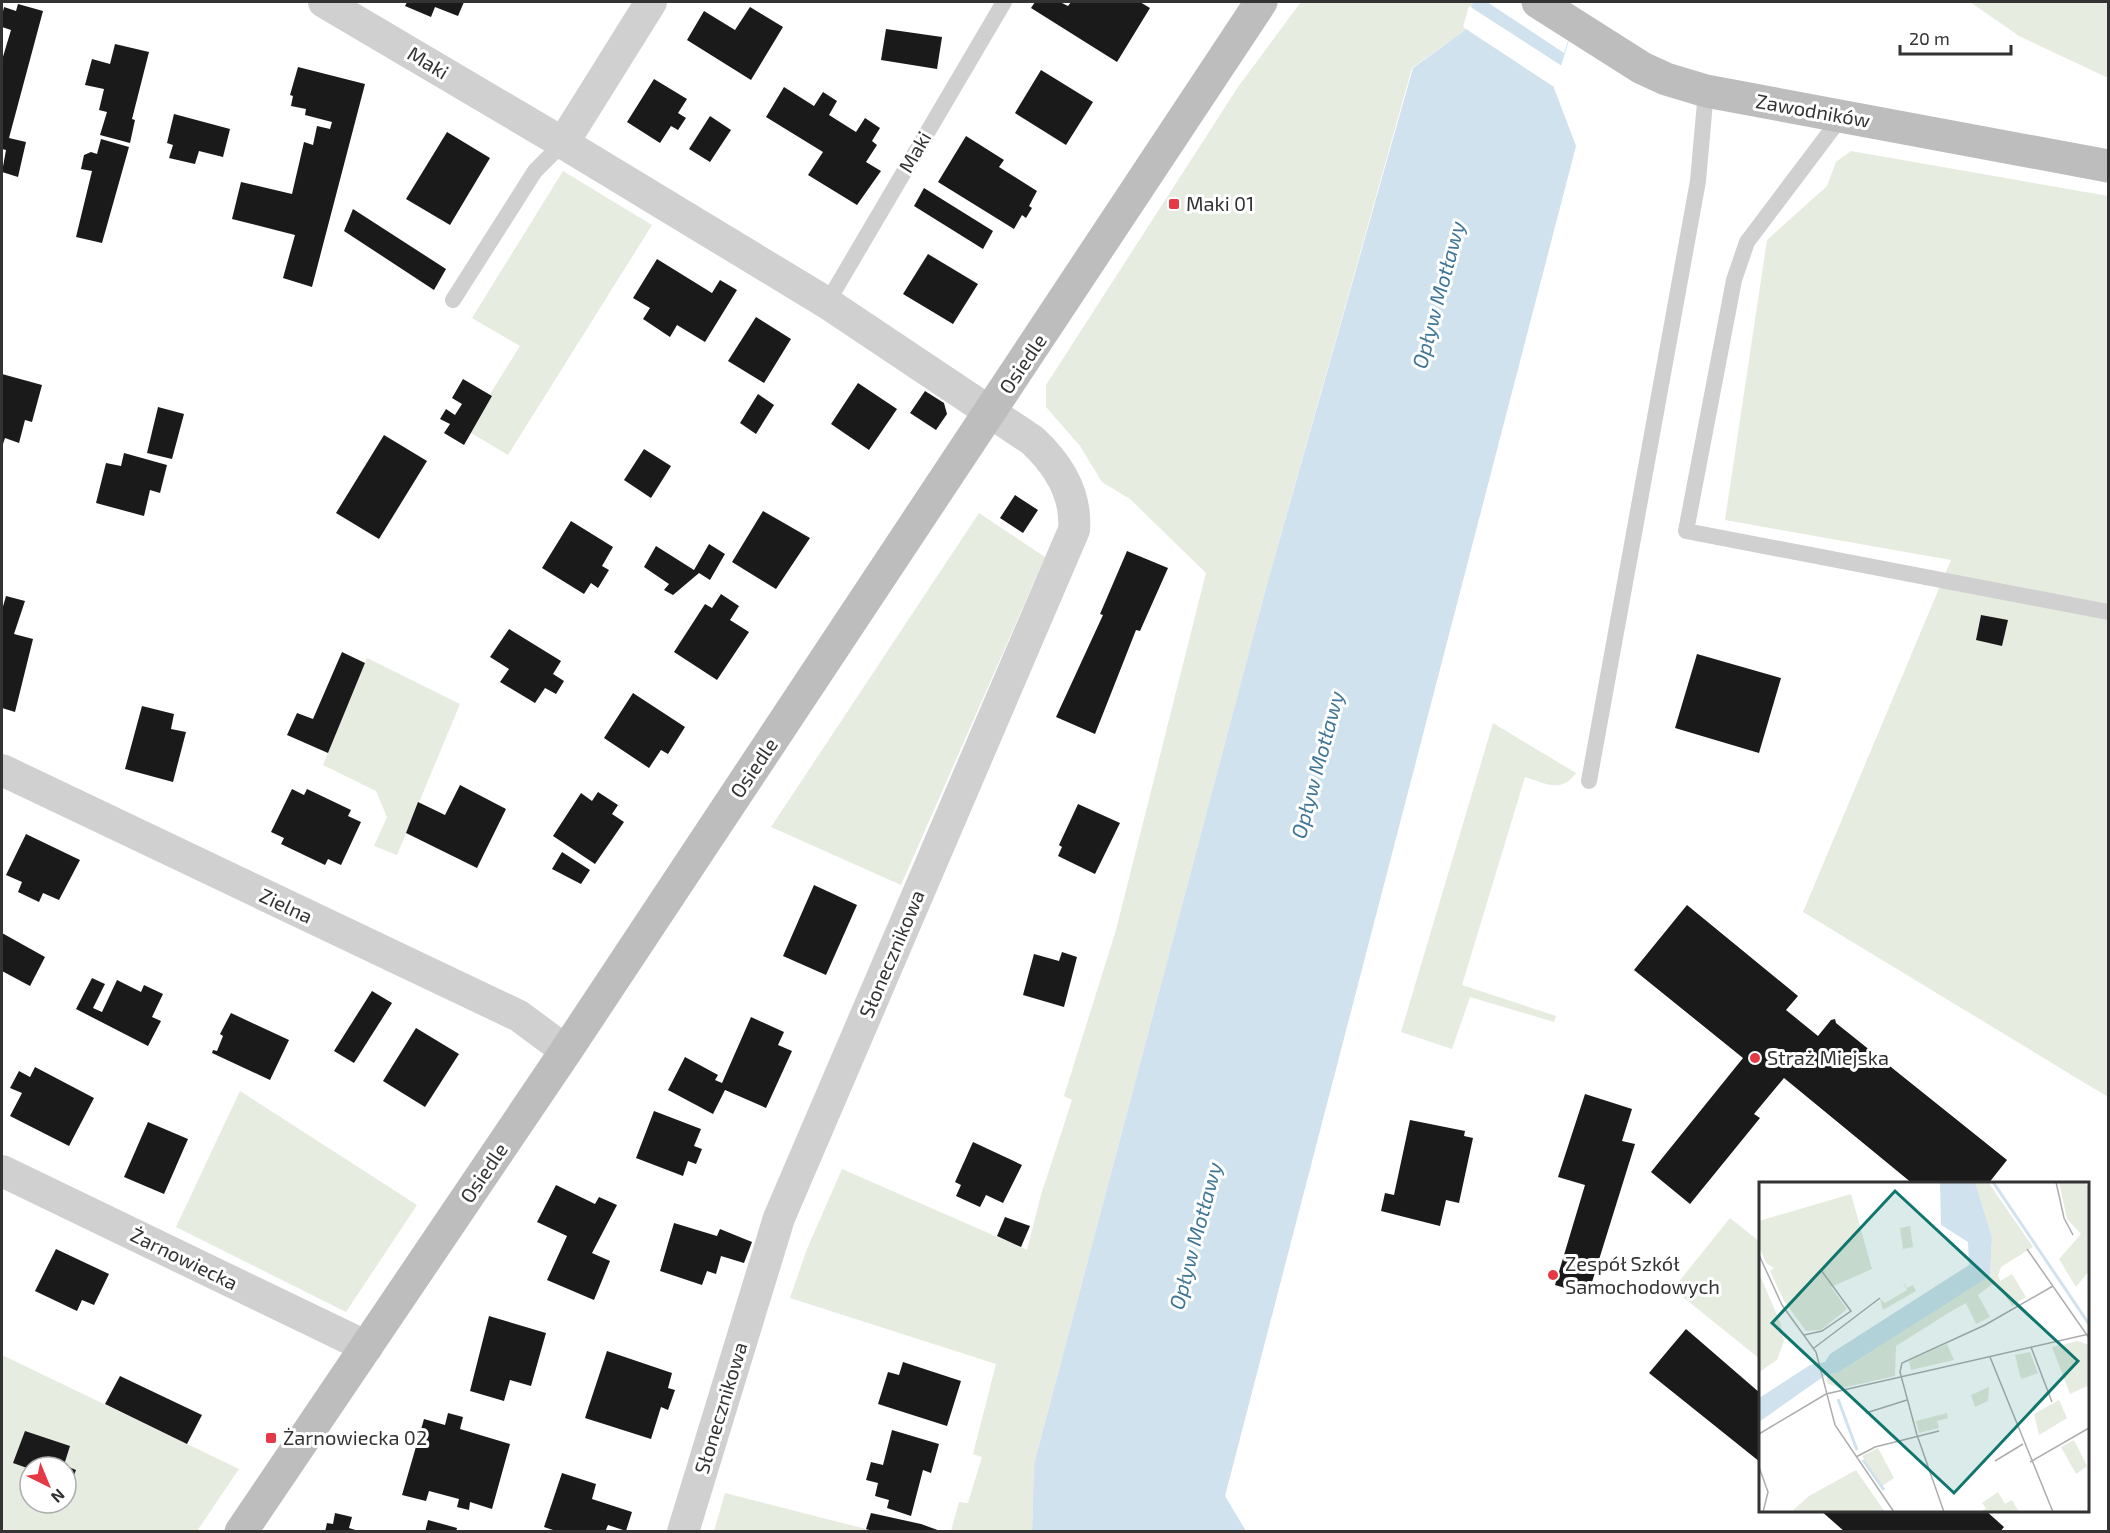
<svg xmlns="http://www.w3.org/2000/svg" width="2110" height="1533" font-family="'Exo 2',sans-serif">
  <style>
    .green { fill: #e6ecdf; fill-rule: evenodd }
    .water { fill: #cfe2ee }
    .pier { fill: #fff }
    .building { fill: #1a1a1a }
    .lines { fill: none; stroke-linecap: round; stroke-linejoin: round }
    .lane { stroke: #d0d0d0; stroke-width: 16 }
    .street { stroke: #d0d0d0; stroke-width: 32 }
    .secondary { stroke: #bdbdbd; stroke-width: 33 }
    .poi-dot { fill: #e63946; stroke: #fff; stroke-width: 2 }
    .labels { text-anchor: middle; stroke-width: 6; stroke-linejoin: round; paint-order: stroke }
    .street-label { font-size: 20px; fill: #333; stroke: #fff }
    .poi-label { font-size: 20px; fill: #333; stroke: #fff; text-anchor: start }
    .water-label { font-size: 21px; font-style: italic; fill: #3f7597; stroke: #fff }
    .inset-river { fill: none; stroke: #cfe2ee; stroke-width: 3 }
    .inset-road { fill: none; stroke: #adadad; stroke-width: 1.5 }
    .view { fill: #0f766e; fill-opacity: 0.15; stroke: #0f766e; stroke-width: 3 }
    .inset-edge { fill: none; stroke: #333; stroke-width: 3 }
  </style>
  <rect width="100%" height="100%" fill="#fff"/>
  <g class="green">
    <polygon points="1301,2 1473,2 1465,30 1412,68 1266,588 1034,1464 1032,1531 951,1531 959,1502 968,1503 982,1457 973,1454 996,1364 790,1298 807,1249 842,1169 1027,1250 1041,1195 1072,1100 1064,1096 1116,930 1206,573 1130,499 1102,482 1080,446 1046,407 1046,385 1238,87"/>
    <polygon points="1970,2 2108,2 2108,78 2019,36"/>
    <polygon points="1851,151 2108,196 2108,1097 1803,912 1951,560 1725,520 1767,240 1827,186 1836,162"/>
    <polygon points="563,171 652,225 508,455 471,433 492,396 490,394 520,346 472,318"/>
    <polygon points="979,513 1045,557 901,885 771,827"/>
    <polygon points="367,658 460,704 397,855 374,846 387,817 376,791 323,765"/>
    <path d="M1493 723 1576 773C1561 794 1545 783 1525 777L1462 985 1556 1016 1554 1022 1470 997 1452 1049 1401 1032Z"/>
    <polygon points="240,1091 417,1205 346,1312 176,1227"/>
    <polygon points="1730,1218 1760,1242 1760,1359 1673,1289"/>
    <path d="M2 1355 239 1469 197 1531H2ZM30 1467H66V1503H30Z"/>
    <polygon points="725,1493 866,1529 874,1531 714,1531"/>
  </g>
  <polygon class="water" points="1473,2 1581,2 1554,88 1576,146 1225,1496 1246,1531 1032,1532 1034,1464 1266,588 1413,68 1465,30"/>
  <g class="pier">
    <polygon points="1487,2 1581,2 1564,53"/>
    <polygon points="1469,6 1562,66 1557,89 1463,27"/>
  </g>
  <g class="building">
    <polygon points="407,2 464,2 458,16 435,7 431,17 405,6"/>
    <polygon points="1035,2 1060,2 1068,6 1071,2 1140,2 1150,8 1117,62 1031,8"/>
    <polygon points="18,4 43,11 9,138 26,142 18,177 2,172 6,150 2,149 2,60 11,30 2,27 2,16 4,7 16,11"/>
    <polygon points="750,7 783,27 751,80 687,40 704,11 735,30"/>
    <polygon points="886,29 942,37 937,69 881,60"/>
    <polygon points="115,44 149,52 132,119 135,120 130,143 100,135 107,112 99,110 104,89 85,85 92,59 110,64"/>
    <polygon points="298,67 365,84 312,287 283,278 295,235 232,219 241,182 292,194 304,142 313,145 317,126 330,129 332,122 305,115 306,109 291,106 293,96 290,95"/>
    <polygon points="1041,70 1093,102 1066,145 1015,113"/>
    <polygon points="654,79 687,99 678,113 686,118 678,130 671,126 660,143 627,122"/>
    <polygon points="784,87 814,106 823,92 837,101 829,115 856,132 865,118 880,128 872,141 877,145 866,162 881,171 857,205 808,175 823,152 766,117"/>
    <polygon points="174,114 230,129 223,157 199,151 195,164 169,158 173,145 167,143"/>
    <polygon points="710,116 731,130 710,162 689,149"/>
    <polygon points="447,132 490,158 450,225 406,199"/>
    <polygon points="966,136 1004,160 999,167 1037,191 1029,206 1032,208 1026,218 1022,215 1014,229 938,182"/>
    <polygon points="101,139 129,147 102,243 76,237 92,171 81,169 84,155 91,152 97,154"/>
    <polygon points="924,188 993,231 983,249 914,206"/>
    <polygon points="353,209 446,269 434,290 344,231"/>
    <polygon points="928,254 978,284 953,324 903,294"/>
    <polygon points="657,259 712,293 720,280 737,290 705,342 677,325 670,337 643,319 650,308 633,298"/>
    <polygon points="756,317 791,339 764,383 728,361"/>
    <polygon points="2,374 42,385 32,422 25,420 19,443 5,438 2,447"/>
    <polygon points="463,379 492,396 464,445 444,433 450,424 440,419 446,409 455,415 462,404 452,398"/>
    <polygon points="858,383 897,409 869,450 831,424"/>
    <polygon points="925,391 944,403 947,414 936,430 910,413"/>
    <polygon points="758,394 774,405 756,434 740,423"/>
    <polygon points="158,407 184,414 172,459 147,453"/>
    <polygon points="384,435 427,461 379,539 336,513"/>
    <polygon points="644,449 671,466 651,498 624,480"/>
    <polygon points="124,453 167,465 160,493 150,490 144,516 96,503 106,463 121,466"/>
    <polygon points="1015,495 1038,510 1023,533 1000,518"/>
    <polygon points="763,511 810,538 776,589 732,562"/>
    <polygon points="571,521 613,547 602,566 609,570 598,588 591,583 584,594 542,568"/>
    <polygon points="709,544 725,554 710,580 699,573 673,595 664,590 669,584 644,567 656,546 694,570"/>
    <polygon points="1127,551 1168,568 1140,631 1136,630 1095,734 1056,717 1103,615 1100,614"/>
    <polygon points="721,594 739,606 730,620 749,632 717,680 674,652 705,604 712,608"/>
    <polygon points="6,596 25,601 14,634 33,639 15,712 2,708 2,610"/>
    <polygon points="1981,615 2008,620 2002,646 1976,640"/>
    <polygon points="509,629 561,661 553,674 564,681 556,694 545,688 535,703 500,682 509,669 490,657"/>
    <polygon points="342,652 365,663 328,753 287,735 297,713 313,719"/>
    <polygon points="1697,654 1781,678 1759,753 1675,728"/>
    <polygon points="633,693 685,727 668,754 661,750 649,768 604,738"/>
    <polygon points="142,706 174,714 171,729 186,732 173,782 125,769"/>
    <polygon points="460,785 506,809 477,868 406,833 418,802 445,815"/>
    <polygon points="292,789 304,795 307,789 351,810 348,816 361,822 341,865 328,859 325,865 281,844 284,838 271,832"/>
    <polygon points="598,792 618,805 612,814 624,822 595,864 553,836 581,793 592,801"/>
    <polygon points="1078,804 1120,823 1095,874 1058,856 1062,847 1059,845"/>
    <polygon points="26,834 80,860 59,900 43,893 39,902 18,892 22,882 6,875"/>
    <polygon points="562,852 590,870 581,884 552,869"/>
    <polygon points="814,885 857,905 826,975 783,956"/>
    <polygon points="1687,905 1798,996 1786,1010 1818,1036 1831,1020 1835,1019 1836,1023 2007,1160 1988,1184 1913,1184 1784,1078 1754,1114 1760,1118 1690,1204 1651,1172 1743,1058 1634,970"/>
    <polygon points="2,933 45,957 30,986 2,971"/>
    <polygon points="1062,952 1077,957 1064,1007 1023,995 1034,954 1059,961"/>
    <polygon points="92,978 105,984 93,1008 102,1012 117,980 141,992 144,985 163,994 152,1017 161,1021 148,1046 76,1009"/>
    <polygon points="372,991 392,1003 354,1063 334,1051"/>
    <polygon points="231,1013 289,1040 270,1080 212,1053 213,1050 217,1051 223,1036 220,1034"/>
    <polygon points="751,1017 784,1032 778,1045 792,1051 766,1108 725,1090 713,1114 668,1090 685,1057 718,1075 715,1080 722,1083"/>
    <polygon points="416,1028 459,1054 425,1107 383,1081"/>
    <polygon points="35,1067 94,1098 69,1146 10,1116 22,1093 10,1088 19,1071 30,1077"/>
    <polygon points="1585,1094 1632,1109 1622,1141 1635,1144 1588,1295 1555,1285 1585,1185 1558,1177"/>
    <polygon points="654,1111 701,1129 694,1146 702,1149 696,1164 688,1161 683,1176 636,1158"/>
    <polygon points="1410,1120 1465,1131 1464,1136 1473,1138 1459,1203 1446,1200 1440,1226 1381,1211 1385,1193 1394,1195"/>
    <polygon points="148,1122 188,1139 164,1194 124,1177"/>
    <polygon points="973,1142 1022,1165 1003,1203 986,1195 980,1207 956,1196 961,1185 955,1182"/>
    <polygon points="556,1185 595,1204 599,1197 617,1205 592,1253 610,1261 594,1300 547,1280 567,1236 537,1222"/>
    <polygon points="1005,1217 1030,1226 1021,1247 997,1236"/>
    <polygon points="674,1223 717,1236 720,1229 752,1242 744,1263 721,1256 716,1274 707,1271 702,1285 660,1271"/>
    <polygon points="56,1249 109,1274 94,1305 82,1300 77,1311 35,1291"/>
    <polygon points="489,1316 546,1333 531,1386 510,1380 504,1401 470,1391"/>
    <polygon points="1686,1329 1760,1393 1760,1462 1649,1373"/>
    <polygon points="607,1351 672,1373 668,1388 675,1390 668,1410 661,1407 651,1439 585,1418"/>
    <polygon points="903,1362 961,1381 947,1426 878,1404 888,1372 899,1375"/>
    <polygon points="120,1376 202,1415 187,1444 105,1404"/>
    <polygon points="448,1413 463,1417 460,1429 510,1444 492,1509 470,1502 469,1510 457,1507 459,1499 429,1491 426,1501 402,1495 424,1419 445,1425"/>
    <polygon points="892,1430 939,1444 931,1473 923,1470 911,1516 887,1508 889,1500 875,1496 878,1483 866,1480 871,1462 883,1465"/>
    <polygon points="25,1431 70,1446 64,1465 76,1470 70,1485 66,1483 66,1467 30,1467 30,1469 13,1463"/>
    <polygon points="562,1473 596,1484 592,1499 632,1512 626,1531 608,1525 605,1532 559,1532 544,1527"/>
    <polygon points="1820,1510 1985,1510 2004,1527 2000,1532 1845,1532"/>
    <polygon points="335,1513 352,1517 349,1528 362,1532 325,1532 327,1523 333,1524"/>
    <polygon points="871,1513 921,1524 943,1532 876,1532 866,1529"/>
    <polygon points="428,1520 457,1528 456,1532 425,1532"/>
  </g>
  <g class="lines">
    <g class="lane">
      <polyline points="1842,116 1747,242 1734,280 1686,531 2108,612"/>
      <polyline points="453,300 535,171 563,143"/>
      <polyline points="827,303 1004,2"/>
      <polyline points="1589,781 1698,181 1706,91"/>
    </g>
    <g class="street">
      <path d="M324 2 563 143 827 303 1032 440C1058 464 1077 493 1074 530L779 1218 683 1532"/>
      <polyline points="563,143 651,2"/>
      <polyline points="2,770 519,1016 566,1051"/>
      <polyline points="2,1171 367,1347"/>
    </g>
    <g class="secondary">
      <polyline points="1538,2 1642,68 1666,79 1706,91 2108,166"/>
      <polyline points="241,1532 566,1051 1261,2"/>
    </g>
  </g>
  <g class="poi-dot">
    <rect x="1168" y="198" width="12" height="12" rx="3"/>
    <circle cx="1755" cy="1058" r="6"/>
    <circle cx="1553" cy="1275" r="6"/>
    <rect x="265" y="1432" width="12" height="12" rx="3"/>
  </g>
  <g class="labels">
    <g class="street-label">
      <text transform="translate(428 63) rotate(31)" y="7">Maki</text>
      <text transform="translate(1813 111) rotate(10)" y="7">Zawodników</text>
      <text transform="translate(915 152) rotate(-60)" y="7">Maki</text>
      <text transform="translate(1023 364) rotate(-56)" y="7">Osiedle</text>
      <text transform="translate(754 768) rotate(-56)" y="7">Osiedle</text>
      <text transform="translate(286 906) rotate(25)" y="7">Zielna</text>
      <text transform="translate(892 954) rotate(-67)" y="7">Słonecznikowa</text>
      <text transform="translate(484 1173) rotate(-56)" y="7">Osiedle</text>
      <text transform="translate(184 1259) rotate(26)" y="7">Żarnowiecka</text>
      <text transform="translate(721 1408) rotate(-73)" y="7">Słonecznikowa</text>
    </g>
    <g class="poi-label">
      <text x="1186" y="211">Maki 01</text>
      <text x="1767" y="1065">Straż Miejska</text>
      <text x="1565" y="1271">Zespół Szkół<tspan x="1565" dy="23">Samochodowych</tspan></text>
      <text x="283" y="1445">Żarnowiecka 02</text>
    </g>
    <g class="water-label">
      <text transform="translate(1439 295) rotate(-75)" y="7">Opływ Motławy</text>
      <text transform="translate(1318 765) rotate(-75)" y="7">Opływ Motławy</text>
      <text transform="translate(1196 1236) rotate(-75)" y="7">Opływ Motławy</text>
    </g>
  </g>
  <g transform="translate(1759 1182)">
    <rect width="330" height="330" fill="#fff"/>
    <path d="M216 0H229L274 65 242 85 239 93 241 99 253 92 267 115 253 124 238 101 232 103 219 113 231 135 217 142 207 121 191 130 137 164 136 194 83 206 69 202 67 193 231 94 233 55ZM300 0 326 1 330 6V89L317 105 300 77 322 52 308 37ZM92 12 113 87 72 105 88 127 62 148 47 149 25 119 11 89 15 86 7 81 0 65V39ZM151 44 154 65 144 67 141 46ZM0 91 21 140 25 159 18 178 0 190ZM143 98 148 106 154 103 157 109 124 128 121 117 126 121 148 108ZM319 159 330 163V209L328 204 311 212 293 165ZM188 162 195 178 152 188 150 179ZM271 170 279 191 262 197 256 173ZM230 205 229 219 216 225 212 213ZM300 218 308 236 280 253 275 232ZM188 231 189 236 178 239 180 246 160 251 157 239ZM315 258 328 284 317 292 302 265ZM119 266 135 296 123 304 103 274ZM97 288 126 330H32L50 314ZM239 310 246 322 253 318 260 330H222L227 326 223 321Z" fill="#e6ecdf"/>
    <path d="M181 0H216L233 55 231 94 78 191 68 192 0 240V216L51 183 66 180 71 172 210 83 209 60 182 43Z" fill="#cfe2ee"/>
    <path class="inset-river" d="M234 0 330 142M79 217 98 268M104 278 125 308"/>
    <path class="inset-road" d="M297 0 305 36 314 53M268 67 330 156M0 73 23 123 57 170 76 243 135 330M45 153 63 149 92 129 62 88M272 165 293 220M55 166 121 116M231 175 294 330M107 231 148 218M0 252 67 212 330 152M97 275 116 265 180 249M236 279 264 262M271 280 330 246M0 285 9 310 4 330M185 330 158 253 141 190 143 181 226 143 294 104"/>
    <path class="view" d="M136 9 319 179 195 311 13 141Z"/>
    <rect width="330" height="330" class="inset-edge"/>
  </g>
  <rect width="2110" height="1533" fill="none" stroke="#333333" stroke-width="6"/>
  <g transform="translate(48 1485) rotate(137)"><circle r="28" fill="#ffffff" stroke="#adadad" stroke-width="1.5"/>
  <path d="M0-4.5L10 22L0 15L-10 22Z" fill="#e63946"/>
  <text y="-9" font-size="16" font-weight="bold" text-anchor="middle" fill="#333333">N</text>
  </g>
  <path d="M1900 45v9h111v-9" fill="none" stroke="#333333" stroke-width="3"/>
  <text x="1909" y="45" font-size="18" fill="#333333" stroke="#ffffff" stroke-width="4.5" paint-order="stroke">20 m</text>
</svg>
